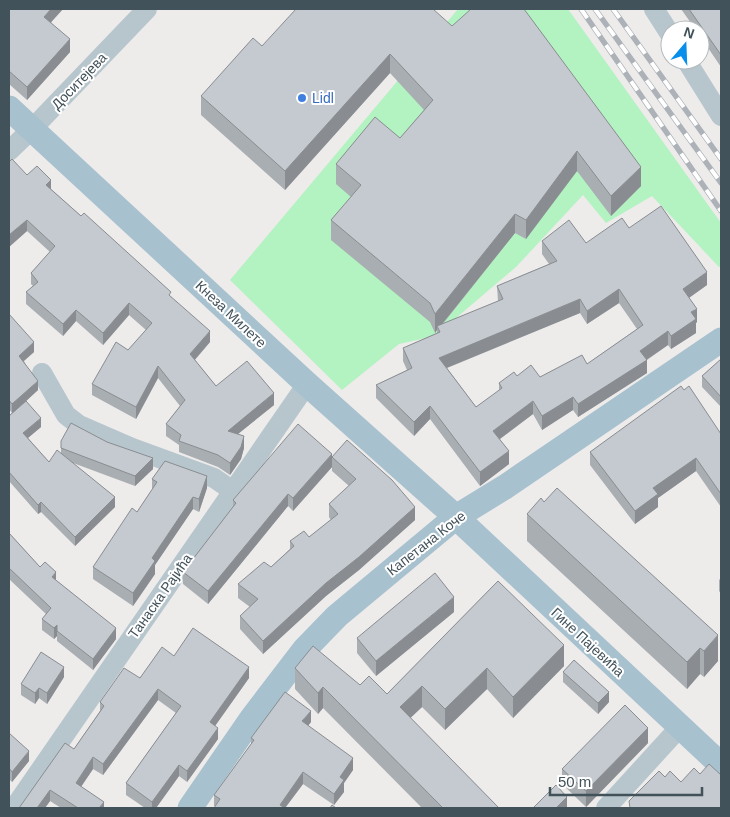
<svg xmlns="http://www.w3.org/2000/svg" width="730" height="817" font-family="Helvetica,sans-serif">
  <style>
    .green { fill: #b3f2c1 }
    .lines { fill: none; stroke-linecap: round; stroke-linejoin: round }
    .minor { stroke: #b7c6cd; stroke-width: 20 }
    .major { stroke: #a7c1ce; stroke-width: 25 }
    .rail-casing { stroke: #acb2b7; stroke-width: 5.5 }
    .rail { stroke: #fff; stroke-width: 4; stroke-dasharray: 11; stroke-linecap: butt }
    .wall { fill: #a9aeb2; fill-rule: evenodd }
    .shaded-wall { fill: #898d91 }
    .building { fill: #c4cacf; stroke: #898d91; fill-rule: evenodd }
    .shop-dot { fill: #3f7fe0; stroke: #fff; stroke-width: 2 }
    .labels { text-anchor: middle; stroke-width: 4; stroke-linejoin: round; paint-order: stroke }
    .street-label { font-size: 14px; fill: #42525a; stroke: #fff }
    .shop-label { font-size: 14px; fill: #366cbe; stroke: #fff; text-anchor: start }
  </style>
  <rect width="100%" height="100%" fill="#eeebeb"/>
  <polygon class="green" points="458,9 568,9 721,223 721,266 719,267 652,196 606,223 583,195 516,267 449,324 435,336 399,344 342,390 230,280"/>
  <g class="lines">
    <g class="minor">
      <polyline points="654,9 670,34"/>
      <polyline points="686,60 721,116"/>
      <polyline points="9,151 32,129 147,9"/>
      <polyline points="42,373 66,415 79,425 132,448 214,478 233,491"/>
      <polyline points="14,808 307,384"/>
      <polyline points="606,808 679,728"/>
    </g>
    <g class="major">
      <polyline points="9,108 307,384 456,517 721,765"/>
      <polyline points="190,808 252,718 304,650 337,616 456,517 505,487 721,340"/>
    </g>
    <g class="rail-casing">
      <g id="rail">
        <polyline points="581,9 721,211"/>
        <polyline points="595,9 721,183"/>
        <polyline points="613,9 721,159"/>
      </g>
    </g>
    <use href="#rail" class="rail"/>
  </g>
  <g class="wall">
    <polygon points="9,9 63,9 51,22 70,52 27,100 9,84"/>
    <polygon points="681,9 721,9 721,67 700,36 700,30 696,30"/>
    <path d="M452 26 641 186 611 216 577 171 526 239 515 233 442 325 498 301 497 286 549 264 542 254V241L586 243 629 228 707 285 689 298 697 322 696 323V333L671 349 668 345 647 360V373L578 417 573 410 542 430 533 414 500 439 509 464 480 486 430 419 414 436 376 398V385L407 370 403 361V348L437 333V330L435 333 430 322 331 240V220L351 197 336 184V164L400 138 424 110 390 73 285 190 201 115V96L262 46ZM619 303 637 329 587 364 540 377 517 376 499 383V391L476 407 447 368 580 313 587 324Z"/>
    <polygon points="9,162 27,175 51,189 171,297 210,342 195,360 216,386 274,405 238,434 244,448 241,459 230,475 218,467 179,452 179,445 166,436 166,424 180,406 158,378 136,419 92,395 92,384 128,350 146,330 129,315 103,345 76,321 63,336 26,304 26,292 33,286 31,284 31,273 50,252 27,231 9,247"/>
    <polygon points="9,314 34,352 24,361 38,390 26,401 41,427 28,438 49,462 61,453 61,441 153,469 135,486 73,463 115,507 75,546 41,512 38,514 9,481 9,416 12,413 9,409"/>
    <polygon points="721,359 721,407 702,387 702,376"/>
    <polygon points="684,390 721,434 721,507 696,471 658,498 658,507 635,524 590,465 590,452"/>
    <polygon points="332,457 415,520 359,570 326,596 263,654 240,629 240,616 250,607 238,598 238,584 271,567 290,549 290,541 309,537 331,520 329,517 329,504 349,486 332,471 332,467 293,511 288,506 208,604 183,584 183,572 233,507 233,500"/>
    <polygon points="152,479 207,488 199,512 193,509 155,565 155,574 133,606 93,579 93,567 137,512 152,490"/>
    <polygon points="527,514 718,661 704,677 700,674 687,689 527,541"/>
    <polygon points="9,533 40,567 56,580 116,639 93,670 57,641 57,636 54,639 42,630 42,619 46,614 9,579"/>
    <polygon points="721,578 721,594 719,591 719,580"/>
    <polygon points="498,581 564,666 513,718 487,689 445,730 422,707 410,718 499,808 422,808 323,708 318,714 295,689 295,668 360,685 387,694"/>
    <polygon points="454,612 376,676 357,653 357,638"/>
    <polygon points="174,656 249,678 215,726 218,739 187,782 179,776 156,808 145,808 126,795 126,783 176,713 158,700 103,775 93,769 81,787 104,808 61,808 50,801 45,808 19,808 74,749 100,711 100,702"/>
    <polygon points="563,672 609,702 598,714 563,682"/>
    <polygon points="64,677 47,704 39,698 35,704 21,695 21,684"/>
    <polygon points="311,722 308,726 353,770 344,783 344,792 334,805 303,784 285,808 214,806 214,795 251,744 251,738"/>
    <polygon points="9,733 29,761 12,782 9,779"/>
    <polygon points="648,743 586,807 562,784 562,769"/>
  </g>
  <g class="shaded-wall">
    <polygon points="51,9 63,9 44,30 44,17"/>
    <polygon points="70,39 70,52 27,100 27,87"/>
    <polygon points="390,54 390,73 285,190 285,171"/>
    <polygon points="577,151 577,171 526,239 526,220"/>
    <polygon points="641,167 641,186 611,216 611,196"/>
    <polygon points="51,180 51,192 46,185"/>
    <polygon points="515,214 515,233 438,329 437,326 437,330 435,333 435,314"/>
    <polygon points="27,220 27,231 9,247 9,235"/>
    <polygon points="707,272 707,285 683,302 683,289"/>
    <polygon points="619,289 619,303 587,324 587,311"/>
    <polygon points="580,299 580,313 439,371 439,358"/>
    <polygon points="129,303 129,315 103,345 103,333"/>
    <polygon points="697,309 697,322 696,323 696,333 671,349 671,336 691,312"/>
    <polygon points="76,310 76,321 63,336 63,324"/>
    <polygon points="210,331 210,342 190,365 190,354"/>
    <polygon points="668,331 668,345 640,364 647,360 647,373 578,417 578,404 640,351"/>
    <polygon points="34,342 34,352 19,365 19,356"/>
    <polygon points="158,366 158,378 136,419 136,407"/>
    <polygon points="38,381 38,390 12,414 12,404"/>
    <polygon points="274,393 274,405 228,442 228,431"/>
    <polygon points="573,397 573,410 542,430 542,416"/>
    <polygon points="533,401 533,414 493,444 493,431"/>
    <polygon points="430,406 430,419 414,436 414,422"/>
    <polygon points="41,418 41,427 23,442 23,433"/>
    <polygon points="244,436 244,448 241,459 230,475 230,463"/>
    <polygon points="509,451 509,464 480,486 480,472"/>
    <polygon points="332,454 332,467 293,511 293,498"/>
    <polygon points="153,458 153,469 135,486 135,476"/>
    <polygon points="696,458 696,471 658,498 658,507 635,524 635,511 653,488"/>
    <polygon points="207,476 207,488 199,512 199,499"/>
    <polygon points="288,494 288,506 208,604 208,591"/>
    <polygon points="115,497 115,507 75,546 75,537"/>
    <polygon points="193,497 193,509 155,565 155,574 133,606 133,593 152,558"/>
    <polygon points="41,502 41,512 38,514 38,505"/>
    <polygon points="415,507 415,520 359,570 326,596 263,654 263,641 326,583"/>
    <polygon points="56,572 56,583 52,577"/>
    <polygon points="454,597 454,612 376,676 376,661"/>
    <polygon points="57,625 57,636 54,639 54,628"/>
    <polygon points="116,628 116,639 93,670 93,659"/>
    <polygon points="718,635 718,661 704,677 704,651"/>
    <polygon points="564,645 564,666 513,718 513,697"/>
    <polygon points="700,648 700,674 687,689 687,662"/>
    <polygon points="64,667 64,677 47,704 47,693"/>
    <polygon points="249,667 249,678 210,733 210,722"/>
    <polygon points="487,668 487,689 445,730 445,709"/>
    <polygon points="422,686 422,707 400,728 400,707"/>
    <polygon points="323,687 323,708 318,714 318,693"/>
    <polygon points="39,688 39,698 35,704 35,693"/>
    <polygon points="158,689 158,700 103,775 103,764"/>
    <polygon points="609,692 609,702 598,714 598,703"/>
    <polygon points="311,711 311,722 302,733 302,721"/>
    <polygon points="218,728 218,739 187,782 187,771"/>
    <polygon points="648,728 648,743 586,807 586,791"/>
    <polygon points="29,751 29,761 12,782 12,772"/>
    <polygon points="93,757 93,769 76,794 76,783"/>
    <polygon points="353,758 353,770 344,783 344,792 334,805 334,794 340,777"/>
    <polygon points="179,765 179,776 156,808 152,808 152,802"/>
    <polygon points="303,772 303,784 285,808 280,805"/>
    <polygon points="50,790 50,801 45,808 37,808"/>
    <polygon points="567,797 567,808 556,808"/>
    <polygon points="104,802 104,808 99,808"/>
  </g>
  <g class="building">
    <polygon points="9,9 51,9 44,17 70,39 27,87 9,71"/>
    <polygon points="296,9 433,9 452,26 471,9 524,9 641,167 611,196 577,151 526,220 515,214 435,314 430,303 331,220 361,185 336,164 375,117 400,138 433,100 390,54 285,171 201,96 253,38 262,46"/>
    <polygon points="689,9 721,9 721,55"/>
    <polygon points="12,159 27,175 37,166 51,180 46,185 81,216 84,213 171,292 169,295 210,331 190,354 216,386 247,361 274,393 228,431 244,436 241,447 230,463 218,455 179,441 181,435 166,424 185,400 158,366 136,407 92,384 116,342 128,350 152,323 129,303 103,333 76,310 63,324 26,292 38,282 31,273 55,246 27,220 9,235 9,162"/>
    <path d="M661 206 707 272 683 289 697 309 691 312 696 319 671 336 668 331 640 351 647 360 578 404 573 397 542 416 533 401 493 431 509 451 480 472 430 406 414 422 376 385 412 368 403 348 440 332 437 326 503 299 497 286 557 261 542 241 569 220 586 243 622 218 629 228ZM619 289 643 325 587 364 582 355 540 377 531 365 517 376 514 372 499 383 502 388 476 407 439 358 580 299 587 311Z"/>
    <polygon points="9,314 34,342 19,356 38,381 12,404 9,400"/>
    <polygon points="721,359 721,397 702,376"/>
    <polygon points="681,386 684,390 689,386 721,434 721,494 696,458 653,488 658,494 635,511 590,452"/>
    <polygon points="26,401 41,418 23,433 49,462 57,450 115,497 75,537 41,502 38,505 9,472 9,416"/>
    <polygon points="71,423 107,442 153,458 135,476 61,448 61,441"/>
    <polygon points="298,424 332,454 293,498 288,494 208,591 183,572 236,503 233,500"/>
    <polygon points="347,440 392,480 415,507 359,557 326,583 263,641 240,616 258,599 238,584 264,562 271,567 294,546 290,541 304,531 309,537 338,514 329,504 356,479 332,457"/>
    <polygon points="165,461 207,476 199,499 193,497 152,558 155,561 133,593 93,567 132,508 137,512 157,482 152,479"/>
    <polygon points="557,488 718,635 704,651 700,648 687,662 527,514 541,498 544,502"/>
    <polygon points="9,533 40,567 45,562 56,572 52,577 116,628 93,659 57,631 57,625 54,628 42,619 51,608 9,568"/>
    <polygon points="435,573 454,597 376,661 357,638"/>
    <polygon points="498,581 564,645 513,697 487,668 445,709 422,686 400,707 499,808 443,808 323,687 318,693 295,668 313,646 360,685 369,676 387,694"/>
    <polygon points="193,628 249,667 210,722 218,728 187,771 179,765 152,802 126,783 181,706 158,689 103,764 93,757 76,783 104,802 99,808 78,808 50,790 37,808 19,808 65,743 74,749 104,706 100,702 124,668 140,678 162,647 174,656"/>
    <polygon points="41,652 64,667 47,693 39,688 35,693 21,684"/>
    <polygon points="574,660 609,692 598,703 563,672"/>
    <polygon points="285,692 311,711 302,721 353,758 340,777 344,780 334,794 303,772 280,805 285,808 214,808 220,799 214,795 254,740 251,738"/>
    <polygon points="625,705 648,728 586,791 562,769"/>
    <polygon points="9,733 29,751 12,772 9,768"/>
    <polygon points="709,764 721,775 721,808 630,808 629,801 659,771 665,777 670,771 681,782 694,768 700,774"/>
    <polygon points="556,785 567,797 556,808 533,808"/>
    <polygon points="332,805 336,808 330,808"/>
  </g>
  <circle class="shop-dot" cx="302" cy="98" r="5"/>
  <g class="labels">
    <g class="street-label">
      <text transform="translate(79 81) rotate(-46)" y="5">Доситејева</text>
      <text transform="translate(231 314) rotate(43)" y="5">Кнеза Милете</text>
      <text transform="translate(426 543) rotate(-38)" y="5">Капетана Коче</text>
      <text transform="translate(160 596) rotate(-55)" y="5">Танаска Рајића</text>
      <text transform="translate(588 642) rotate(43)" y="5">Гине Пајевића</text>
    </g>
    <g class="shop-label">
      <text x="312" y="103">Lidl</text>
    </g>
  </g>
  <rect width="730" height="817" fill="none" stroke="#42525a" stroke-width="20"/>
  <g transform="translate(685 45) rotate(19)"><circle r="24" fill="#ffffff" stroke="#b3babd"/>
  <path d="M0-4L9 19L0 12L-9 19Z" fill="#088feb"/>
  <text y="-8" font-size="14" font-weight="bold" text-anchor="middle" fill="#42525a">N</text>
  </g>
  <path d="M550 787v8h152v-8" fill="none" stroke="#42525a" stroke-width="2.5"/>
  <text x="558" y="787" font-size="15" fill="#42525a" stroke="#ffffff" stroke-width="4" paint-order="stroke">50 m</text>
</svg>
